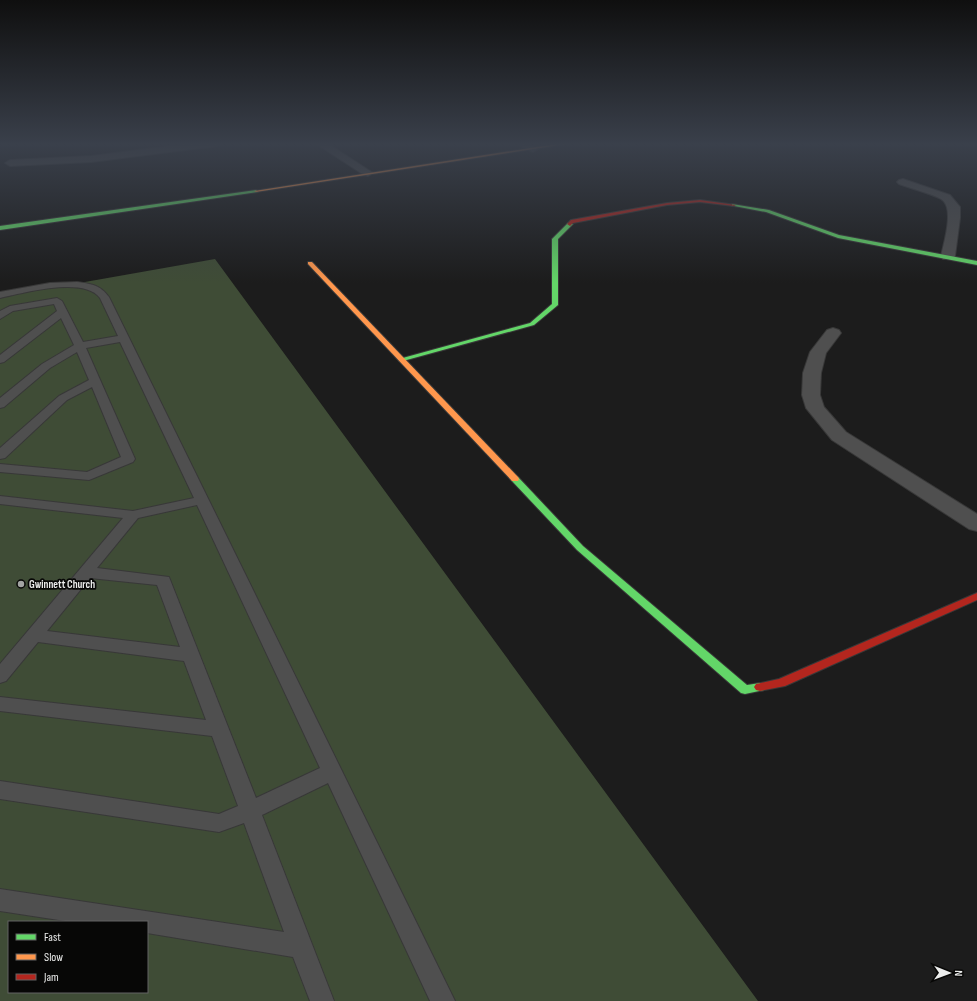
<svg xmlns="http://www.w3.org/2000/svg" width="977" height="1001" font-family="'Sofia Sans Condensed',sans-serif">
  <style>
    .forest { fill: #3f4c36; fill-rule: evenodd }
    .lines { fill: none; stroke-linecap: round; stroke-linejoin: round }
    .lane-casing { stroke: #383838; stroke-width: 2 }
    .street-casing { stroke: #383838; stroke-width: 2 }
    .fast-casing { stroke: #383838; stroke-width: 2 }
    .slow-casing { stroke: #383838; stroke-width: 2 }
    .jam-casing { stroke: #383838; stroke-width: 2 }
    .lane { fill: #4f4f4f; fill-rule: evenodd }
    .street { fill: #4f4f4f; fill-rule: evenodd }
    .fast { fill: #63d668; fill-rule: evenodd }
    .slow { fill: #ff974d; fill-rule: evenodd }
    .jam { fill: #b3261e; fill-rule: evenodd }
    .poi-dot { fill: #a3a4a3; stroke: #070706; stroke-width: 1.5 }
    .labels { text-anchor: middle; stroke-width: 3.5; stroke-linejoin: round; paint-order: stroke }
    .poi-label { font-size: 11px; font-weight: bold; fill: #ecedec; stroke: #070706; text-anchor: start }
  </style>
  <rect width="100%" height="100%" fill="#1c1c1c"/>
  <path class="forest" d="M215 259 758 1001H0V297ZM9 922H147V992H9Z"/>
  <g class="lines">
    <g class="lane-casing">
      <path id="lane" d="M77 282C92 284 100 285 109 297L455 1001H430L328 783 262 815 334 1001H310L293 957 147 933V922H72L0 911V889L284 932 244 823 219 832 0 799V781L219 814 238 806 212 736 0 711V697L206 720 184 661 38 642 6 681 0 683V664L123 518 0 504V496L133 511 194 498 120 342 86 348 135 459 133 462 89 480 0 472V464L87 472 121 457 92 387 67 400 5 458 0 459V448L59 396 89 380 77 352 50 368 4 407 0 408V398L42 364 74 345 61 318 4 362 0 363V355L57 311 54 304 13 311 0 319V311L10 306 57 298 62 301 83 342 118 336 100 298C84 276 23 293 0 298V292L50 283ZM197 505 320 768 256 798 169 577 97 568 138 518ZM90 578 157 585 180 647 47 631Z"/>
    </g>
    <g class="street-casing">
      <g id="street">
        <polygon points="193,143 222,143 217,146 91,162 10,166 5,163 10,160 91,156"/>
        <polygon points="315,143 327,143 373,173 368,176 364,175"/>
        <polygon points="515,143 528,143 538,149 533,152"/>
        <path d="M903 179 950 195 960 207V218L955 256 953 259H943L941 256C944 242 955 207 941 199 930 193 912 189 899 184L897 182 899 180Z"/>
        <polygon points="833,328 839,330 841,333 826,353 821,373 820,395 824,407 846,432 977,514 977,531 969,529 832,440 806,408 802,395 803,373 810,352 827,330"/>
      </g>
    </g>
    <g class="fast-casing">
      <g id="fast">
        <polygon points="256,190 258,192 0,230 0,226"/>
        <polygon points="732,204 769,210 839,235 977,261 977,265 838,238 766,212 734,206 732,206"/>
        <polygon points="568,223 573,224 558,239 558,305 534,325 403,361 399,361 399,359 530,323 552,304 552,239"/>
        <polygon points="515,476 518,477 583,546 747,685 760,683 764,684 766,687 764,690 745,694 741,693 577,550 512,481 511,479"/>
      </g>
    </g>
    <g class="slow-casing">
      <g id="slow">
        <polygon points="562,143 573,143 256,192 254,191"/>
        <polygon points="308,262 312,262 518,477 519,479 518,481 512,481 308,264"/>
      </g>
    </g>
    <g class="jam-casing">
      <g id="jam">
        <polygon points="700,200 736,205 734,206 700,202 667,205 573,223 570,226 567,224 571,220 667,203"/>
        <polygon points="977,593 977,600 785,686 760,691 756,690 754,687 756,684 779,679"/>
      </g>
    </g>
    <use href="#lane" class="lane"/>
    <use href="#street" class="street"/>
    <use href="#fast" class="fast"/>
    <use href="#slow" class="slow"/>
    <use href="#jam" class="jam"/>
  </g>
  <linearGradient id="sky" x2="0" y2="1"><stop stop-color="#0f0f0f"/><stop offset="0.51" stop-color="#3a404b"/><stop offset="1" stop-color="#3a404b" stop-opacity="0"/></linearGradient>
  <rect width="977" height="283" fill="url(#sky)"/>
  <circle class="poi-dot" cx="21" cy="584" r="4"/>
  <g class="labels">
    <g class="poi-label">
      <text x="29" y="588">Gwinnett Church</text>
    </g>
  </g>
  <rect x="8" y="921" width="140" height="72" fill="#070706" stroke="#636362"/>
  <rect x="16" y="934" width="20" height="6" fill="#63d668" stroke="#636362"/>
  <text x="44" y="941" font-size="12" fill="#ecedec">Fast</text>
  <rect x="16" y="954" width="20" height="6" fill="#ff974d" stroke="#636362"/>
  <text x="44" y="961" font-size="12" fill="#ecedec">Slow</text>
  <rect x="16" y="974" width="20" height="6" fill="#b3261e" stroke="#636362"/>
  <text x="44" y="981" font-size="12" fill="#ecedec">Jam</text>
  <g transform="translate(949 973) rotate(91)" stroke="#070706" stroke-width="3" paint-order="stroke">
  <path d="M0-3L7 15L0 10L-7 15Z" fill="#ecedec"/>
  <text y="-6" font-size="11" font-weight="bold" text-anchor="middle" fill="#ecedec">N</text>
  </g>
</svg>
